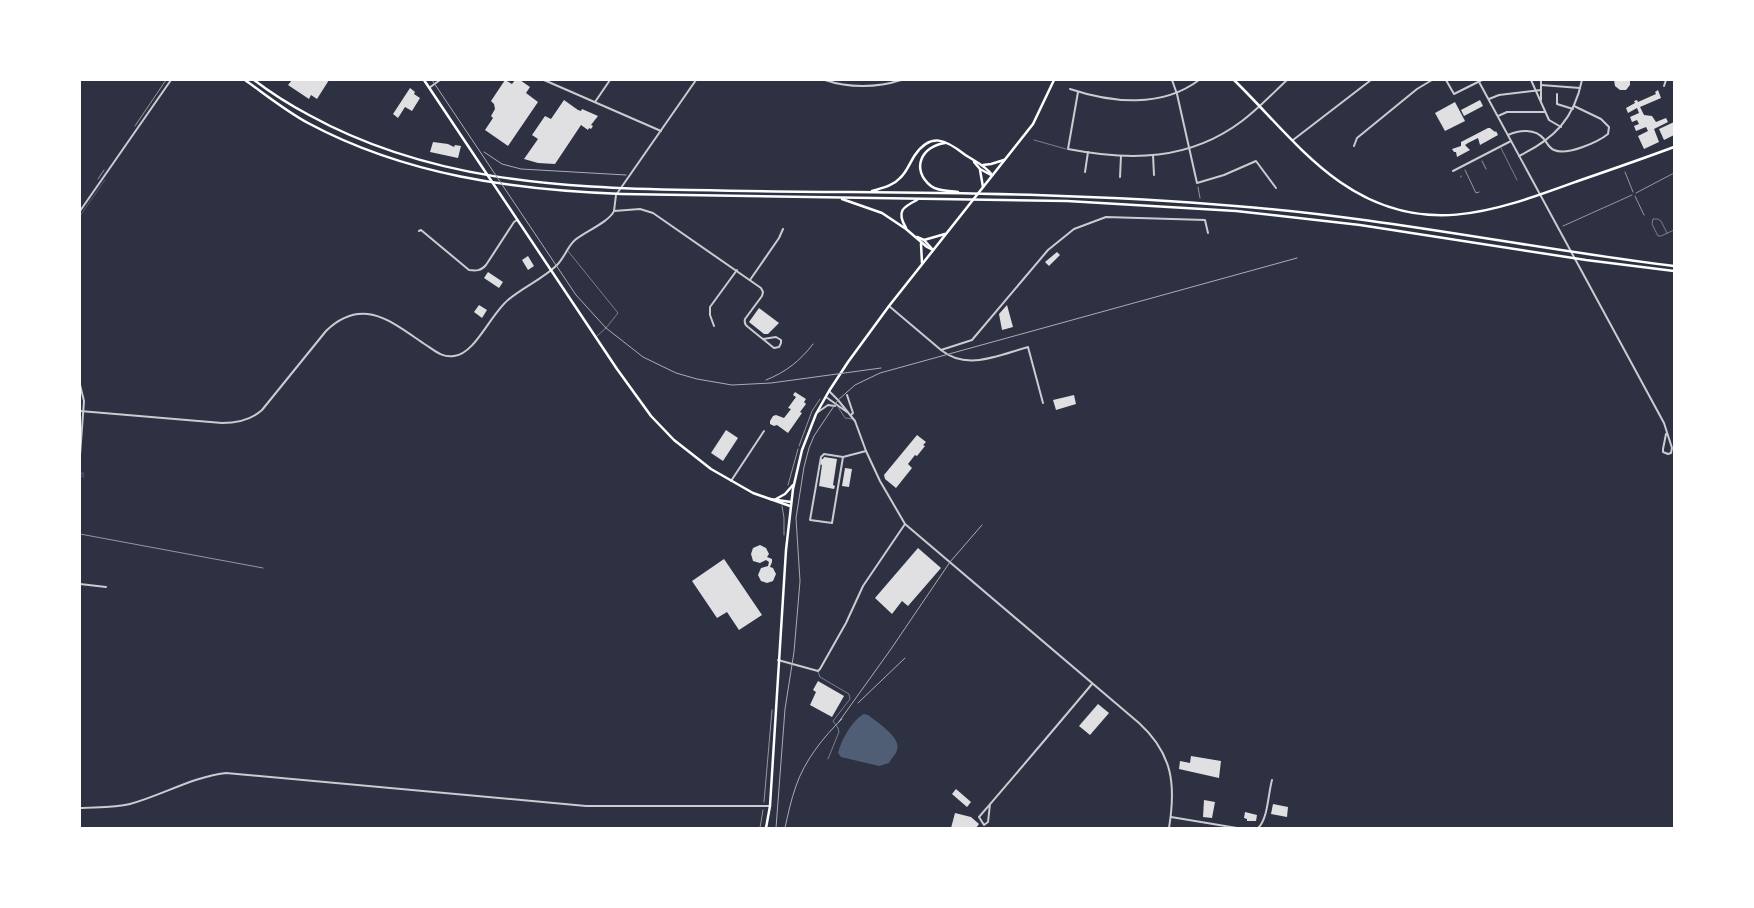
<svg xmlns="http://www.w3.org/2000/svg" width="1754" height="908" font-family="'IBM Plex Sans',sans-serif">
  <style>
    .water { fill: #4f5d75 }
    .lines { fill: none; stroke-linecap: round; stroke-linejoin: round }
    .stream { stroke: #4f5d75; stroke-width: 1 }
    .building { fill: #e0e0e3 }
    .path { stroke: #fff; stroke-width: 0.5 }
    .service { stroke: #caccd0; stroke-width: 0.5 }
    .minor { stroke: #caccd0; stroke-width: 2 }
    .tertiary { stroke: #caccd0; stroke-width: 2 }
    .secondary { stroke: #fff; stroke-width: 2.5 }
    .trunk { stroke: #fff; stroke-width: 2.5 }
    .rail { stroke: #abadb3; stroke-width: 1 }
  </style>
  <rect width="100%" height="100%" fill="#2d3142"/>
  <path class="water" d="M864 714 868 715C877 722 902 738 897 750 896 754 891 759 889 763L879 766 841 757 838 753C841 741 852 720 864 714Z"/>
  <g class="lines">
    <g class="stream">
      <polyline points="80,216 105,180"/>
      <polyline points="80,473 84,473"/>
      <polyline points="80,474 84,475"/>
      <polyline points="80,476 84,477"/>
    </g>
  </g>
  <g class="building">
    <polygon points="292,80 329,80 317,99 311,95 309,99 288,85"/>
    <polygon points="505,80 512,84 515,80 520,80 530,87 526,93 538,102 508,146 485,130 493,118 491,116 495,109 494,104 491,101"/>
    <polygon points="1614,80 1630,80 1630,85 1626,90 1620,90 1615,86"/>
    <polygon points="410,88 415,92 414,94 420,98 412,111 405,107 398,118 393,114"/>
    <polygon points="1658,90 1661,98 1640,107 1644,115 1652,116 1656,122 1666,118 1668,122 1654,129 1659,142 1644,149 1638,136 1648,131 1646,127 1636,131 1634,126 1639,124 1637,120 1632,122 1630,117 1639,113 1637,108 1628,113 1626,108 1635,103 1634,101 1637,100 1638,102 1656,94 1655,92"/>
    <polygon points="564,100 578,110 581,111 582,109 598,116 591,125 593,126 591,129 589,128 588,130 581,125 555,164 538,163 524,159 538,139 532,135 545,116 551,119"/>
    <polygon points="1480,100 1483,106 1464,116 1461,110"/>
    <polygon points="1455,102 1465,121 1445,131 1435,113"/>
    <polygon points="1674,122 1674,135 1664,140 1659,129"/>
    <polygon points="1488,128 1490,128 1495,132 1496,131 1498,135 1480,145 1478,138 1468,143 1465,145 1470,150 1457,157 1456,152 1454,152 1452,149 1461,146 1461,142"/>
    <polygon points="433,142 448,144 454,147 455,145 461,146 458,158 430,152"/>
    <polygon points="1057,252 1060,255 1049,266 1045,262"/>
    <polygon points="528,256 534,266 528,270 522,260"/>
    <polygon points="488,272 503,282 499,288 484,278"/>
    <polygon points="479,305 487,310 482,318 474,312"/>
    <polygon points="1007,305 1013,327 1002,330 999,314"/>
    <polygon points="759,308 779,323 768,334 764,334 749,322"/>
    <polygon points="795,392 806,399 804,402 806,404 800,412 802,413 788,433 777,425 774,426 770,424 770,421 773,416 776,415 784,418 791,409 788,408 796,397 793,395"/>
    <polygon points="1074,395 1076,404 1056,410 1053,400"/>
    <polygon points="726,430 738,438 723,461 711,453"/>
    <polygon points="917,435 926,442 923,445 925,446 917,456 915,455 908,464 912,468 896,488 885,479 884,475"/>
    <polygon points="824,457 837,459 833,485 835,486 834,489 819,486 822,465 820,464 821,459 823,459"/>
    <polygon points="845,468 852,469 849,487 842,486"/>
    <polygon points="760,545 766,548 769,554 767,557 772,559 772,562 770,567 773,568 776,574 773,581 767,583 761,581 758,575 761,568 768,566 769,562 766,560 760,563 753,561 751,554 753,548"/>
    <polygon points="918,548 941,568 908,606 902,601 892,614 875,598"/>
    <polygon points="724,559 762,615 739,630 727,612 717,618 692,581"/>
    <polygon points="818,681 844,696 832,717 810,705 816,692 813,690"/>
    <polygon points="1098,704 1109,713 1090,735 1079,726"/>
    <polygon points="1191,756 1221,761 1219,778 1179,769 1180,761 1190,763"/>
    <polygon points="956,789 971,802 967,807 952,794"/>
    <polygon points="1204,800 1215,802 1212,818 1203,817"/>
    <polygon points="1273,804 1288,807 1287,817 1271,814"/>
    <polygon points="1245,812 1257,815 1256,821 1247,821 1247,819 1244,818"/>
    <polygon points="955,813 971,817 979,824 976,828 951,828"/>
  </g>
  <g class="lines">
    <g class="path">
      <polyline points="135,126 166,80"/>
      <polyline points="1482,161 1486,169"/>
      <polyline points="1465,170 1476,193 1479,192"/>
      <polyline points="1625,172 1633,192"/>
      <polyline points="1461,176 1461,177"/>
      <polyline points="98,179 104,170"/>
      <polyline points="1198,187 1200,198"/>
      <polyline points="1636,193 1674,173"/>
      <polyline points="1635,196 1644,215"/>
      <polyline points="1563,226 1632,195"/>
      <polyline points="799,446 812,411 820,399"/>
      <polyline points="788,485 798,449"/>
      <polyline points="782,506 784,518 784,535"/>
      <polyline points="80,534 263,568"/>
      <polyline points="764,802 772,710"/>
      <polyline points="760,828 763,810"/>
    </g>
    <g class="service">
      <polyline points="1034,140 1066,149"/>
      <polyline points="1501,148 1517,180"/>
      <polyline points="1667,233 1661,221 1658,219 1653,219 1652,224 1658,236 1661,236 1674,230"/>
      <polyline points="568,251 618,313 606,328 597,336"/>
      <polyline points="838,407 845,418 853,419"/>
      <polyline points="818,672 820,677 849,694 850,699 833,721 838,728 839,732 828,759"/>
    </g>
    <g class="minor">
      <polyline points="544,80 661,131"/>
      <path d="M825 80C848 88 877 88 901 80"/>
      <polyline points="1172,80 1177,94 1197,183 1224,175 1256,161 1276,188"/>
      <polyline points="1446,80 1454,94 1482,80"/>
      <polyline points="1478,80 1664,423 1672,448 1671,453 1668,454 1663,452 1663,449 1666,434"/>
      <polyline points="1531,80 1549,120 1561,127"/>
      <polyline points="1541,85 1580,88"/>
      <polyline points="1664,86 1666,80"/>
      <polyline points="429,88 440,80"/>
      <path d="M1070 89C1112 103 1162 108 1199 80"/>
      <path d="M1078 92 1068 149C1130 161 1189 161 1242 121 1258 109 1272 94 1287 80"/>
      <polyline points="1557,94 1557,104 1573,109"/>
      <polyline points="1489,99 1499,95 1541,90"/>
      <polyline points="1541,100 1541,80"/>
      <polyline points="595,102 610,80"/>
      <polyline points="1498,116 1507,112 1545,112"/>
      <path d="M1508 135C1519 130 1535 128 1544 139 1547 143 1549 148 1554 150 1567 156 1598 142 1608 134L1609 127 1601 119 1574 106"/>
      <polyline points="1293,140 1371,80"/>
      <polyline points="1354,146 1357,138 1417,89 1432,80"/>
      <polyline points="1153,155 1154,175"/>
      <path d="M1519 156C1554 139 1574 119 1582 80"/>
      <polyline points="1453,171 1511,141"/>
      <polyline points="1085,172 1088,152"/>
      <polyline points="1120,177 1121,156"/>
      <path d="M614 211 640 209 653 213 761 288 763 292 762 296 745 319C744 323 745 325 748 327L774 348 779 347 781 343V340L776 337 763 339"/>
      <polyline points="614,211 616,195 696,80"/>
      <path d="M419 231 421 230 469 270C476 271 481 271 486 265L514 222 517 220"/>
      <polyline points="750,280 779,238 783,229"/>
      <polyline points="889,306 941,350 972,340 1048,250 1074,229 1106,217 1205,220 1208,233"/>
      <polyline points="714,326 710,315 710,307 737,270"/>
      <path d="M941 350C967 371 999 355 1028 347L1043 403"/>
      <polyline points="80,385 84,401 80,455"/>
      <path d="M829 391 838 400 855 421 866 451 880 481 905 524 1139 723C1173 754 1176 785 1169 828"/>
      <polyline points="847,395 853,413 851,415"/>
      <polyline points="826,397 847,412"/>
      <path d="M80 411 222 423C237 423 251 420 262 410L326 331C363 295 393 323 426 345 435 351 443 358 454 356 475 354 490 315 508 300 523 287 543 279 557 265 565 257 567 247 575 240 585 232 610 221 614 211"/>
      <polyline points="818,412 828,405 835,406"/>
      <polyline points="843,457 832,523 810,520 821,457 824,454 843,457 866,451"/>
      <polyline points="731,481 764,431"/>
      <polyline points="80,584 106,587"/>
      <polyline points="778,660 818,671 820,669 846,623 863,586 905,524"/>
      <path d="M990 804 988 822 984 825 979 817C1017 773 1055 728 1092 684"/>
      <path d="M80 808C97 807 114 808 130 804 163 795 192 777 226 773L586 806H770"/>
      <polyline points="1171,817 1237,828"/>
      <path d="M1258 828C1268 819 1268 794 1272 780"/>
    </g>
    <polyline class="tertiary" points="80,211 171,80"/>
    <g class="secondary">
      <polyline points="424,80 617,369 651,416 674,440 711,469 753,493 790,506"/>
      <path d="M1234 80C1269 114 1300 154 1340 182 1422 239 1493 212 1578 181 1610 170 1642 159 1674 147"/>
      <polyline points="770,499 791,502"/>
      <polyline points="776,499 785,494 793,485"/>
      <polyline points="766,828 770,806 786,550 793,489 802,450 816,414 829,391 848,362 889,306 1033,124 1054,80"/>
    </g>
    <g class="trunk">
      <path d="M245 80C266 95 286 111 308 123 405 175 513 190 622 194L1067 201 1236 211 1360 225 1586 260 1674 271"/>
      <path d="M254 80C271 93 290 105 309 115 427 180 557 188 690 190 743 191 796 192 850 192 978 193 1107 195 1235 206 1382 217 1527 248 1674 266"/>
      <path d="M945 143C922 146 910 169 931 186 939 192 949 190 958 192"/>
      <polyline points="974,162 980,169 991,175"/>
      <polyline points="983,165 991,164 1004,160"/>
      <polyline points="980,170 983,187"/>
      <path d="M872 191C882 188 893 186 900 178 907 172 910 162 915 155 931 132 946 140 964 154 974 161 985 165 992 175"/>
      <polyline points="842,199 882,213 906,229 927,247 933,250"/>
      <path d="M906 228C896 211 903 207 917 200"/>
      <polyline points="917,237 924,240 933,250"/>
      <polyline points="924,240 945,234"/>
      <polyline points="921,244 922,263"/>
    </g>
    <g class="rail">
      <polyline points="432,80 576,295 606,328 643,357 676,373 697,379 732,385 771,383 881,368"/>
      <polyline points="484,152 502,164 521,169 626,175"/>
      <path d="M766 380C786 372 800 361 813 344"/>
      <polyline points="858,703 905,658"/>
      <polyline points="838,723 891,649 950,562 982,525"/>
      <polyline points="776,828 785,709 794,652 800,581 796,518 804,467 809,448 814,436 838,400 855,385 880,373 1297,258"/>
      <path d="M785 828C788 814 791 800 796 786 804 762 823 737 842 719"/>
    </g>
  </g>
  <rect width="1754" height="908" fill="none" stroke="#ffffff" stroke-width="162"/>
</svg>
